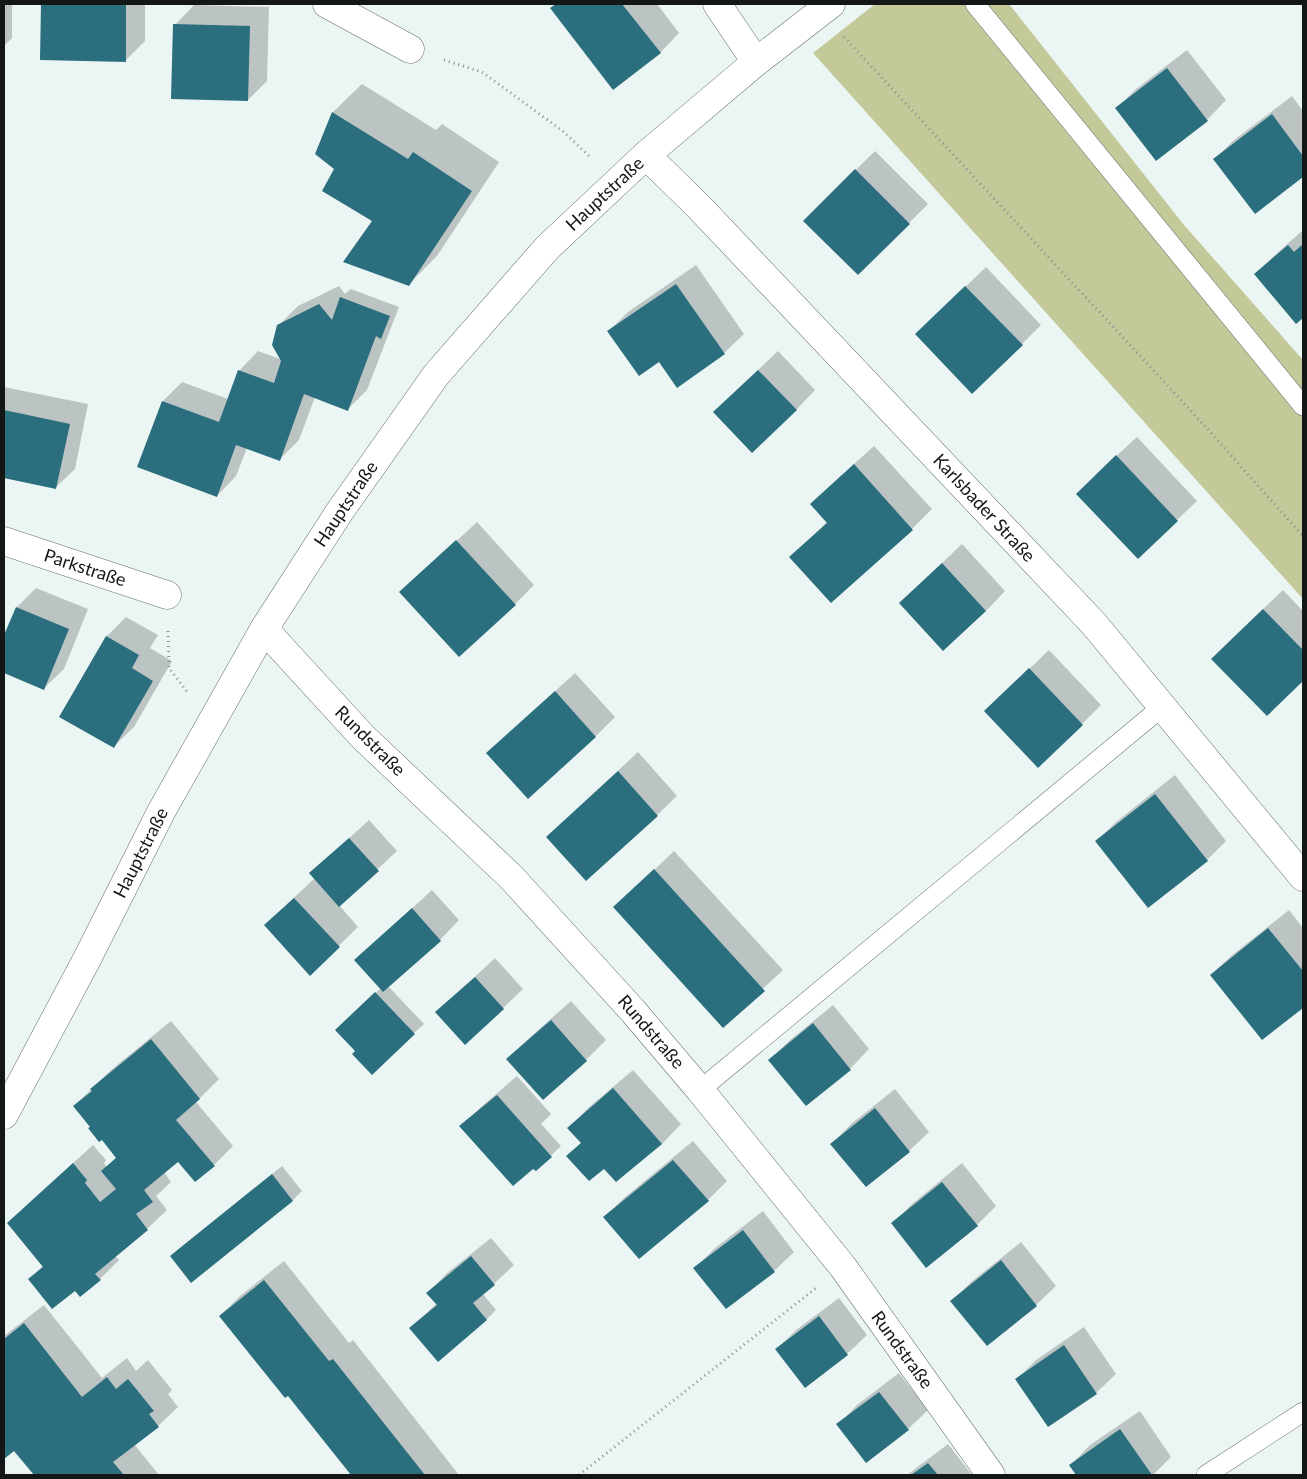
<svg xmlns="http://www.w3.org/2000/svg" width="1307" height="1479" font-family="Lato,sans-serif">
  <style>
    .green { fill: #c4c999 }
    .shadow { fill: #0003 }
    .building { fill: #2b6e7d }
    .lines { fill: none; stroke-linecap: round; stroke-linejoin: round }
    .lane-casing { stroke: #646e6c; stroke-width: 20 }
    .street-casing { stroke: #646e6c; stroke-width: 29 }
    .secondary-casing { stroke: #646e6c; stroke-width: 29 }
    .path { stroke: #88908e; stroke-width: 3; stroke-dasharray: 1 4; stroke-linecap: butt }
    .lane { stroke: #fff; stroke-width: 19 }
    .street { stroke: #fff; stroke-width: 28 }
    .secondary { stroke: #fff; stroke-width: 28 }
    .labels { text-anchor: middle; stroke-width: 4; stroke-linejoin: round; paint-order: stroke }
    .street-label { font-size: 18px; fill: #131716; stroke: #fff }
  </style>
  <rect width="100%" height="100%" fill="#ebf6f4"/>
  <polygon class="green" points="875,4 1009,4 1184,225 1303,360 1303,599 813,53"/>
  <g class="shadow">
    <polygon points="4,4 12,4 12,38 4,46"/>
    <polygon points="43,4 145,4 145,41 125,61 42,59"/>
    <polygon points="556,4 657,4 679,33 660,53 552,9"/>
    <polygon points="194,5 269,7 267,81 248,100 175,25"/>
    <polygon points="1187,50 1226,100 1207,120 1117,108 1136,89"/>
    <polygon points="362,84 436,130 442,124 499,162 437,256 408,285 373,220 336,168 317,154 333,112"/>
    <polygon points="1292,96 1303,111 1303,175 1255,212 1215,159 1234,140"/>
    <polygon points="875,151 928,204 858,274 805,220"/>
    <polygon points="1303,230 1303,316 1296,322 1255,274 1275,255"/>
    <polygon points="696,265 744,334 724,353 660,360 608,332 628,312"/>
    <polygon points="986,267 1041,325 1022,344 936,315"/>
    <polygon points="339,286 345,294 351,289 399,307 367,390 347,410 315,397 299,440 279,460 247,448 236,476 217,496 163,401 182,382 228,399 239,371 258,351 283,360 278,326 298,306"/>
    <polygon points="778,351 815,390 796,410 734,393"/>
    <polygon points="4,387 88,404 75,469 55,488 4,478"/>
    <polygon points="1137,437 1197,501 1177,520 1097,474"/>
    <polygon points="874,446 932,509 912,529 831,601 791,557 827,522 812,504 831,485"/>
    <polygon points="477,522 534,585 515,604 401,592"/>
    <polygon points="962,544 1005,591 986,611 900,603"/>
    <polygon points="36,588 88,609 64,669 44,688 4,672 4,639 17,607"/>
    <polygon points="1283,590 1303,611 1303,680 1267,714 1232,639"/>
    <polygon points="126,617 158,635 150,648 172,661 134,727 114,746 107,636"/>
    <polygon points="1049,650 1101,705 1082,724 1005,692"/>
    <polygon points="575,673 615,717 596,736 528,797 488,753 508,734"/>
    <polygon points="638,752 677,796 657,815 586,879 547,837"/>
    <polygon points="1175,775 1226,841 1207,860 1097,841 1116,822"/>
    <polygon points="369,820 397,851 339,905 358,927 310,974 285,906 315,878 311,873"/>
    <polygon points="674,851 783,970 723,1026 615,907"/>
    <polygon points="432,890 459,920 440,940 388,986 424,1024 414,1033 357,1051 337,1030 381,988 356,960"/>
    <polygon points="1289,910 1303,928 1303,1006 1263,1039 1211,975 1231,956"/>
    <polygon points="495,958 523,989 503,1008 437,1012"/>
    <polygon points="571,1001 606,1040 586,1060 543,1098 508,1059 527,1040"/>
    <polygon points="833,1005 869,1049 850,1069 806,1104 770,1060 789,1041"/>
    <polygon points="171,1021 219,1079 196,1102 233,1146 214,1165 178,1161 164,1172 171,1182 156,1196 167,1210 147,1229 115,1256 119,1260 100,1279 75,1290 29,1279 43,1266 28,1204 93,1145 106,1160 104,1163 107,1167 117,1157 74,1106 111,1070"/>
    <polygon points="633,1070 681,1124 662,1144 617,1180 604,1167 568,1156 582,1142 569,1128 588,1108"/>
    <polygon points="517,1076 551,1114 541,1124 561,1146 536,1170 461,1126 481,1107"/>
    <polygon points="895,1089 929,1132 909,1151 866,1186 832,1144 851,1124"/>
    <polygon points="693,1141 727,1181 708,1200 605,1217 624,1198"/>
    <polygon points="962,1163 996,1206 977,1225 892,1224 912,1204"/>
    <polygon points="282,1166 302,1191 293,1200 191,1281 171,1256 181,1247"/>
    <polygon points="763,1211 794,1252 774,1271 726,1308 695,1268 714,1249"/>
    <polygon points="491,1238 514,1265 483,1294 496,1310 486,1320 411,1328 437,1303 428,1293 447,1273"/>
    <polygon points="1021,1242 1056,1286 1036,1305 987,1344 952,1301 971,1282"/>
    <polygon points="284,1261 349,1343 353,1340 459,1475 352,1475 288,1394 220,1316 240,1296"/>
    <polygon points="839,1298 867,1335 847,1354 777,1349 796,1330"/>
    <polygon points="44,1305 102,1378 127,1358 136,1371 148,1360 172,1390 168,1394 178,1407 158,1426 134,1444 159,1475 35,1475 15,1449 4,1457 4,1336"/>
    <polygon points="1084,1327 1116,1374 1096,1393 1048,1426 1016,1380 1036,1360"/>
    <polygon points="899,1373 928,1410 908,1429 838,1425 857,1405"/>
    <polygon points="1140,1411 1171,1457 1153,1475 1078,1475 1071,1465 1090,1445"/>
    <polygon points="948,1444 972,1475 907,1475"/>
  </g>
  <g class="building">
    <polygon points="41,4 126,4 126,62 40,60"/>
    <polygon points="556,4 622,4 661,53 613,90 550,8"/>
    <polygon points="173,24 250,26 248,101 171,99"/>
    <polygon points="1167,68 1208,121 1156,161 1115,108"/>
    <polygon points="332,112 408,159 413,152 472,191 409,286 343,262 372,221 322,191 334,169 315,154"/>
    <polygon points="1272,114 1303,156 1303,177 1255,214 1213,159"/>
    <polygon points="855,169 910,224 858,275 803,221"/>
    <polygon points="1303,244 1303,318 1296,324 1254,274 1288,245 1294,252"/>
    <polygon points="676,284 725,354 677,388 659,362 639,376 607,331"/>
    <polygon points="965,286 1023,345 972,394 915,334"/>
    <polygon points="340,297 390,316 381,339 376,336 348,411 304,394 280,461 236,445 217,497 137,467 162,401 219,422 238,370 274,383 281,361 272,345 277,325 319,304 332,320"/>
    <polygon points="758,370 797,410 752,453 713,412"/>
    <polygon points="4,410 70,424 56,489 4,478"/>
    <polygon points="1116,455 1178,521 1138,559 1076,494"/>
    <polygon points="854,464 913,530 831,603 789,557 827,523 810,504"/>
    <polygon points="456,540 516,605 459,657 399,592"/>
    <polygon points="942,563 986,611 943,651 899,603"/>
    <polygon points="16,607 69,629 44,690 4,673 4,635"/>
    <polygon points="1263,609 1303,650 1303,681 1267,716 1211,659"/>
    <polygon points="106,636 139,655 132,668 153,681 114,748 59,717"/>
    <polygon points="1029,668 1083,725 1038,768 984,711"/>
    <polygon points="555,691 596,737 528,799 486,753"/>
    <polygon points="618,771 658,816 586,881 546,837"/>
    <polygon points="1155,794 1208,861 1148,908 1095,841"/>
    <polygon points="349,838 379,871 339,907 309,873"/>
    <polygon points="654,869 765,991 723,1028 613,907"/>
    <polygon points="294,898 340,947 310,976 264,925"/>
    <polygon points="412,908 441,941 383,992 354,960"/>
    <polygon points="1268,928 1303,971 1303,1008 1262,1040 1210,975"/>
    <polygon points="475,977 504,1009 465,1045 435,1012"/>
    <polygon points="375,992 415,1034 372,1075 352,1054 355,1051 335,1030"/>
    <polygon points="551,1020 587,1061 543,1100 506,1059"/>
    <polygon points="813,1023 851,1070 806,1106 768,1060"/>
    <polygon points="151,1039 200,1099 176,1120 215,1166 195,1182 178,1162 144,1190 153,1202 136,1214 148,1230 95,1274 101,1280 80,1297 75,1291 52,1309 28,1279 43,1267 7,1223 73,1163 87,1180 85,1183 100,1202 116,1189 101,1171 116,1158 102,1140 99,1142 88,1128 90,1127 73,1106 92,1091 90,1089"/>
    <polygon points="613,1088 662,1144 616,1182 604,1169 589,1181 566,1156 581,1143 567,1128"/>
    <polygon points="497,1095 552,1157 536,1171 533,1169 513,1186 459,1126"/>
    <polygon points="875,1108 910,1152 866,1187 830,1144"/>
    <polygon points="673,1160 709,1201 639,1259 603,1217"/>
    <polygon points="272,1174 293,1201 191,1283 170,1256"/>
    <polygon points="942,1182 978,1226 926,1268 891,1223"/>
    <polygon points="743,1230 775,1272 726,1309 693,1268"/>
    <polygon points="471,1256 495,1285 473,1303 487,1320 438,1362 409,1328 437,1305 426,1293"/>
    <polygon points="1001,1260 1037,1306 987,1346 950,1301"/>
    <polygon points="264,1280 329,1361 333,1359 425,1475 351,1475 288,1396 285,1398 219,1316"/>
    <polygon points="819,1316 848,1355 805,1388 775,1349"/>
    <polygon points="24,1323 82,1397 107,1377 116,1389 128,1379 154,1411 149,1414 159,1427 113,1462 124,1475 34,1475 14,1451 4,1459 4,1339"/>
    <polygon points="1064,1345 1097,1394 1048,1427 1015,1379"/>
    <polygon points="879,1392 909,1430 866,1463 836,1424"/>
    <polygon points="1120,1429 1152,1475 1076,1475 1069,1465"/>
    <polygon points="928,1463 938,1475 911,1475"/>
  </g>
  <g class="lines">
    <g class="lane-casing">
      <g id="lane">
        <polyline points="975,4 1303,406"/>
        <polyline points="700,1090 1162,707"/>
        <polyline points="1206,1475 1303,1412"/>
      </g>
    </g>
    <g class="street-casing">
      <g id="street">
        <polyline points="327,4 410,49"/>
        <polyline points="717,4 756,62"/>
        <polyline points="646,155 700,208 1094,624 1303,877"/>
        <polyline points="4,541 167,595"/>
        <polyline points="264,629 363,737 511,877 633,1011 700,1090 843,1267 991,1475"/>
      </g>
    </g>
    <g class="secondary-casing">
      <polyline id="secondary" points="4,1115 87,959 161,812 264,629 340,511 436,375 547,248 646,155 756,62 831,4"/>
    </g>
    <g class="path">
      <polyline points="844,37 1194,414 1303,536"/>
      <polyline points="444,60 482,72 564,132 591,158"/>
      <polyline points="168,631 169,668 188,693"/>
      <polyline points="579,1475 816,1288"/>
    </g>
    <use href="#lane" class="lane"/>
    <use href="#street" class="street"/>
    <use href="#secondary" class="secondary"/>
  </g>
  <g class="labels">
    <g class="street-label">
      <text transform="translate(605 194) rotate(-43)" y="6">Hauptstraße</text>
      <text transform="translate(346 504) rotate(-56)" y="6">Hauptstraße</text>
      <text transform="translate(984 508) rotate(47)" y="6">Karlsbader Straße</text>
      <text transform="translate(85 568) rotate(18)" y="6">Parkstraße</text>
      <text transform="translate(370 741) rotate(45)" y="6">Rundstraße</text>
      <text transform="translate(141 853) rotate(-63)" y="6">Hauptstraße</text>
      <text transform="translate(651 1032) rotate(49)" y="6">Rundstraße</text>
      <text transform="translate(902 1350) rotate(54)" y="6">Rundstraße</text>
    </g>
  </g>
  <rect width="1307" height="1479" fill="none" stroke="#131716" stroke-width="10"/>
</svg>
